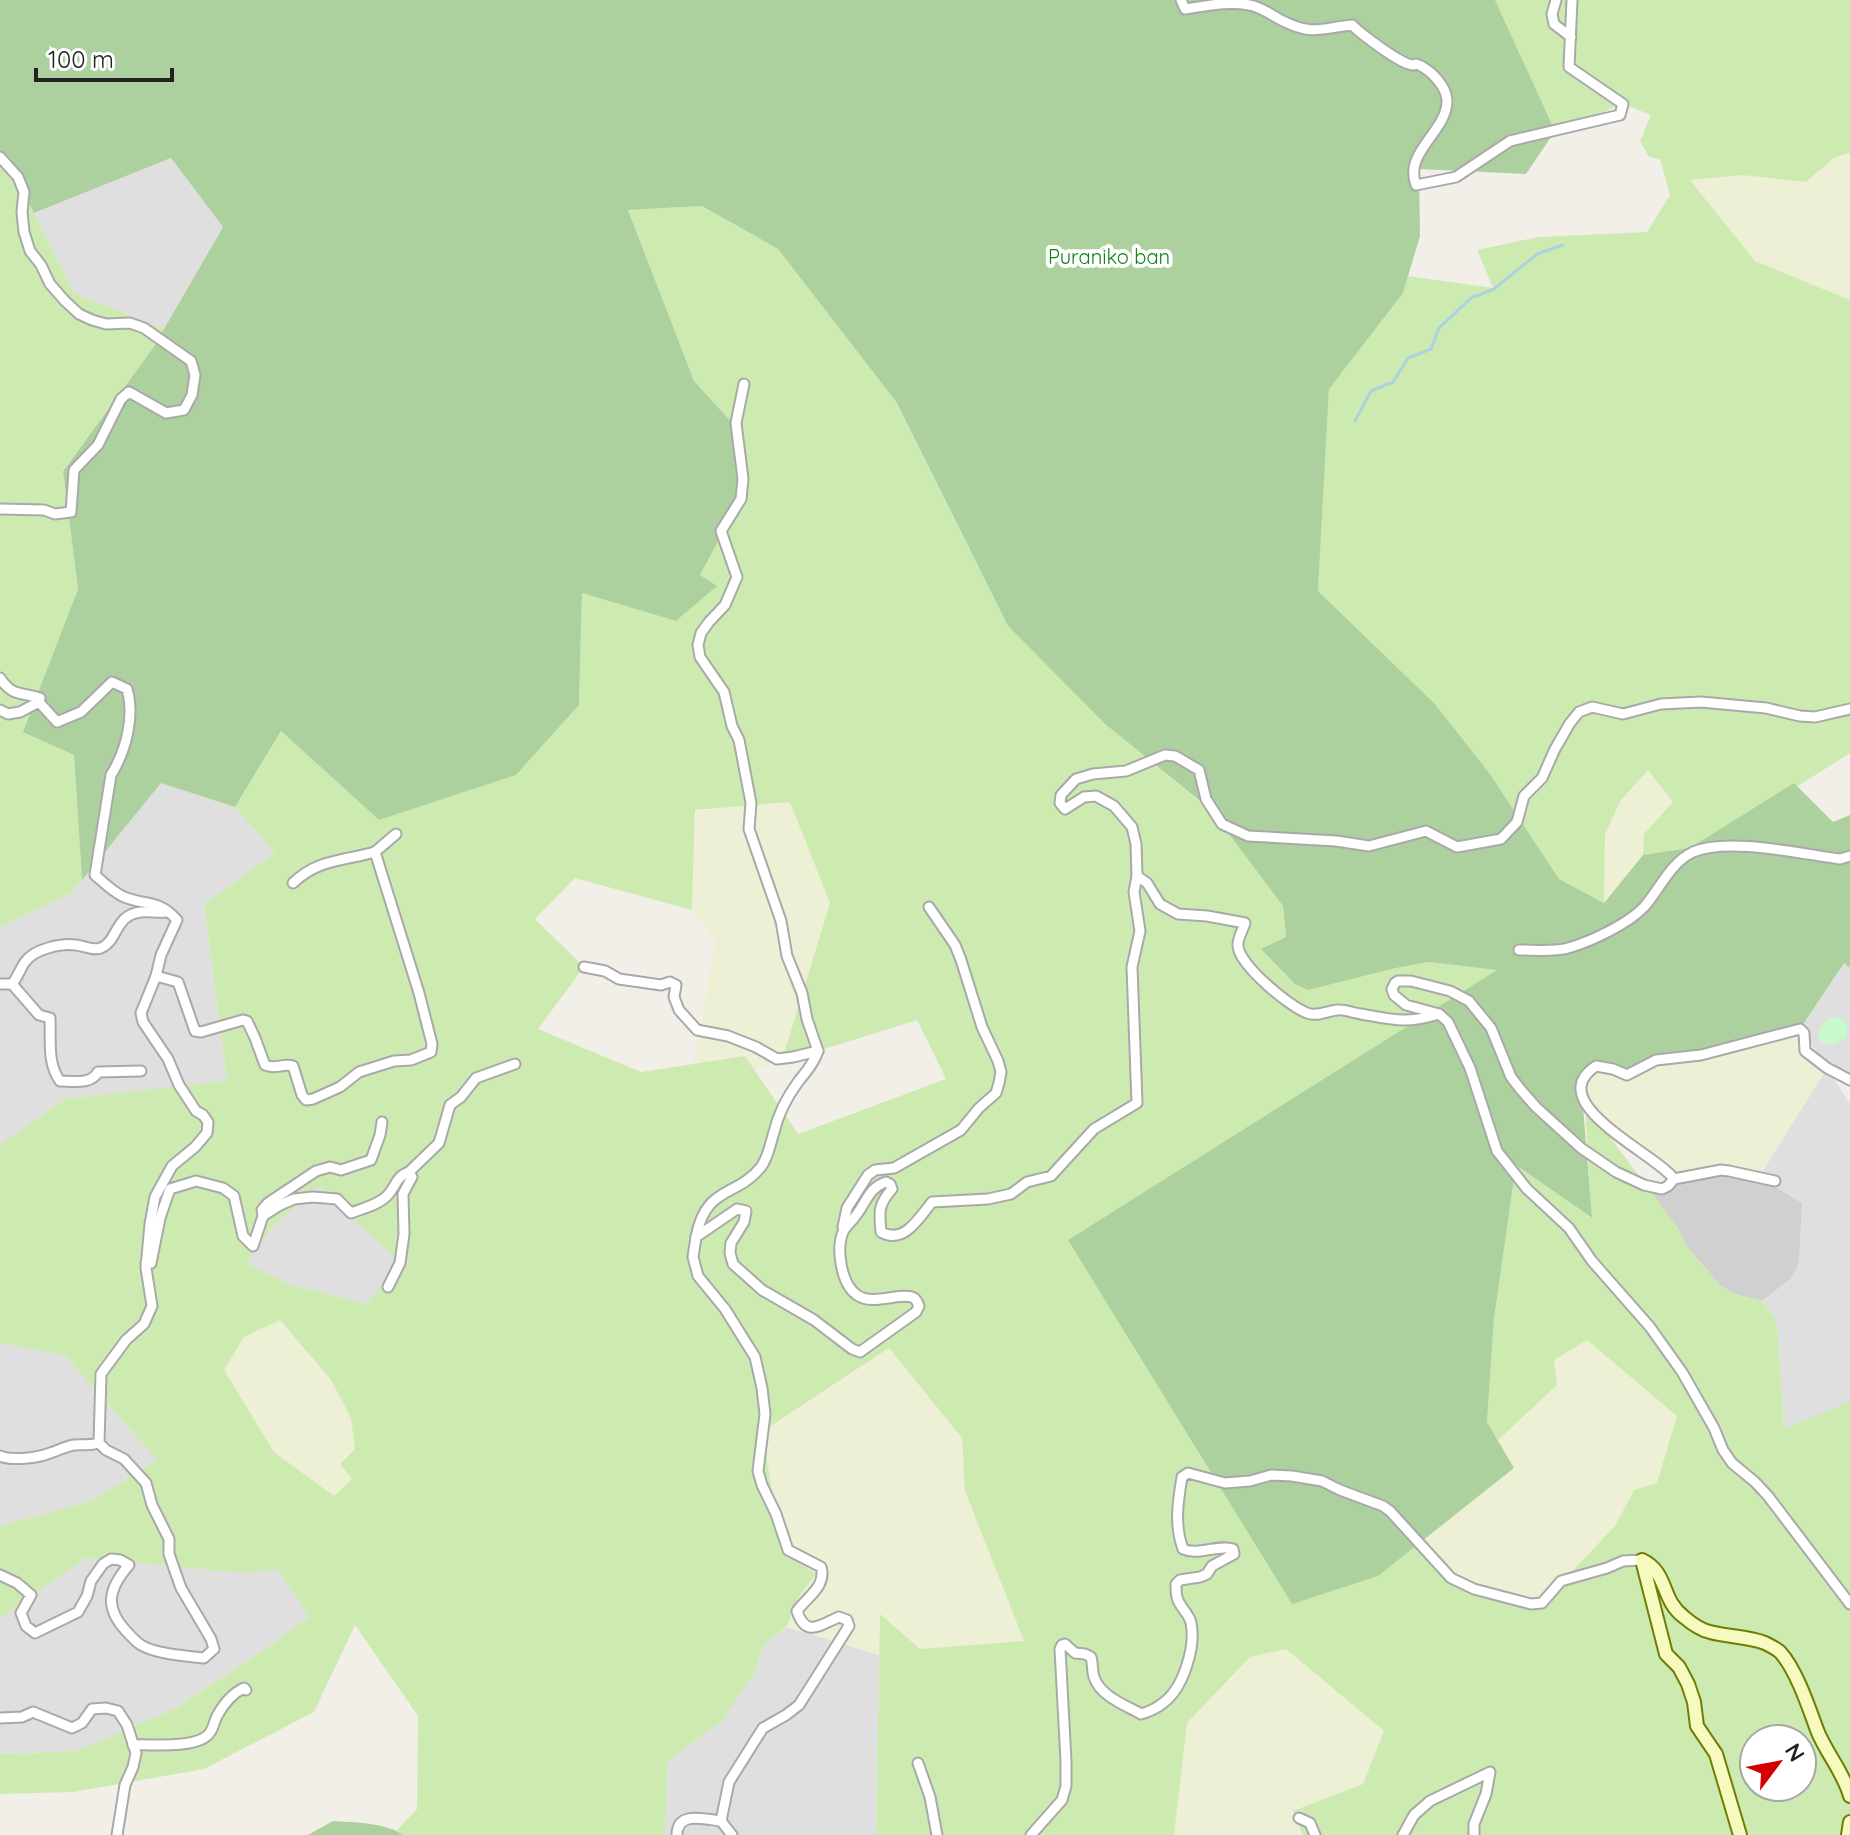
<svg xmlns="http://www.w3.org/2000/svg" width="1850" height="1835" font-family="Quicksand,sans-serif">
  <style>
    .residential { fill: #e0dfdf }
    .religious { fill: #d0d0d0 }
    .farmland { fill: #eef0d5 }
    .grass { fill: #cdebb0; fill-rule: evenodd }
    .forest { fill: #add19e }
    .park { fill: #c8facc }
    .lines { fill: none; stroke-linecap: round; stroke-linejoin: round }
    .stream { stroke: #aad3df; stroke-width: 3 }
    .street-casing { stroke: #a9a9a9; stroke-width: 13 }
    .secondary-casing { stroke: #707d05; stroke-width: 16 }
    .street { stroke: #fff; stroke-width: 9 }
    .secondary { stroke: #f7fabf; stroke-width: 12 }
    .labels { text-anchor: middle; stroke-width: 8; stroke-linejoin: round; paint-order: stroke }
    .park-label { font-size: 20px; fill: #0c8416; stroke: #fff }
  </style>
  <rect width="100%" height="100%" fill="#f2efe9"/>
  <g class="residential">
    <polygon points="171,158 223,227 164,329 74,293 34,213"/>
    <polygon points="161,782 235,807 275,853 204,904 227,1082 65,1099 0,1144 0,927 70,894"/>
    <polygon points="1844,962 1850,968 1850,1086 1831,1070 1800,1029"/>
    <polygon points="1827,1068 1850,1104 1850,1401 1784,1430 1777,1321 1762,1301 1789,1280 1796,1270 1799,1261 1802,1203 1759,1177"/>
    <polygon points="319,1185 400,1263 367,1305 289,1284 246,1264 272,1227"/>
    <polygon points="0,1343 65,1356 157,1460 91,1501 0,1526"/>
    <polygon points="86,1558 244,1573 278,1569 309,1617 268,1647 174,1709 76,1751 0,1754 0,1619"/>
    <polygon points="787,1627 879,1655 876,1835 665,1835 668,1761 722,1721 754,1674 764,1645"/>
  </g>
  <polygon class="religious" points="1686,1172 1759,1177 1802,1203 1799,1261 1796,1270 1789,1280 1762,1301 1734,1294 1721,1286 1687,1247 1678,1228 1651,1197 1651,1194 1656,1193"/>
  <g class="farmland">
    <polygon points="1850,153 1850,300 1755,261 1690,179 1742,175 1806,182 1835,156"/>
    <polygon points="1648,770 1673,802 1644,834 1643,855 1604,903 1605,834 1623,798"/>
    <polygon points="791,802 830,903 782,1060 754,1069 745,1056 694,1064 715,940 692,910 696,811"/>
    <polygon points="1800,1029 1827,1068 1759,1177 1668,1171 1622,1138 1582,1098 1588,1071 1656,1060"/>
    <polygon points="279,1320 331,1380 351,1418 355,1449 352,1479 334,1496 274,1452 223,1370 244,1337"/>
    <polygon points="1586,1339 1677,1416 1657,1483 1634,1490 1615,1526 1542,1603 1451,1578 1423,1540 1514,1468 1498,1440 1557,1385 1554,1360"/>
    <polygon points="889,1348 962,1438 965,1491 1024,1641 920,1649 880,1614 879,1655 787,1626 797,1599 815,1574 780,1550 763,1431"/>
    <polygon points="1286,1649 1384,1731 1363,1784 1293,1811 1303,1835 1174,1835 1186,1723 1250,1657"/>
  </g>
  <g class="grass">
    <polygon points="1495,0 1850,0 1850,153 1835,157 1806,182 1742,175 1690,180 1755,261 1850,300 1850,753 1694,852 1643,855 1644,834 1673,802 1648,770 1621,800 1605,834 1604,903 1559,879 1490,774 1435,704 1318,591 1329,388 1403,293 1408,276 1493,288 1477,250 1538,237 1647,232 1670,195 1660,159 1649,157 1640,141 1651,115 1623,104 1555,131"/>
    <polygon points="0,157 34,213 74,293 164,329 153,348 63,470 78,589 24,732 74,755 82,880 70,894 0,927"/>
    <path d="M702 206 778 249 897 403 1008 626 1105 724 1216 815 1283 906 1286 937 1262 949 1391 969 1429 962 1498 970 1068 1240 1423 1540 1451 1578 1542 1603 1615 1526 1634 1490 1657 1483 1677 1416 1587 1340 1554 1360 1557 1385 1498 1440 1487 1422 1494 1319 1516 1164 1591 1218 1585 1104 1678 1228 1687 1247 1721 1286 1734 1294 1762 1301 1777 1321 1784 1429 1850 1401V1835H1303L1293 1811 1363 1784 1384 1731 1286 1649 1250 1657 1187 1723 1174 1835H876L880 1614 920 1649 1024 1641 965 1491 962 1438 889 1348 763 1431 780 1550 816 1574 797 1599 787 1626 764 1645 754 1674 722 1721 668 1761 665 1835H403L397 1830 417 1809 418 1716 355 1625 314 1712 204 1769 74 1792 0 1794V1754L76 1751 174 1709 268 1647 309 1617 278 1570 244 1573 86 1558 0 1619V1526L91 1501 157 1460 65 1356 0 1343V1144L65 1099 227 1081 204 904 275 853 235 807 281 731 379 820 516 775 579 705 582 593 676 621 716 586 700 575 741 499 737 428 694 381 628 210ZM790 802 830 903 782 1060 818 1051 917 1020 946 1079 798 1134 745 1056 641 1072 538 1029 584 967 535 919 575 878 692 910 695 810ZM319 1186 400 1263 366 1304 289 1284 247 1263 272 1227ZM280 1320 331 1380 351 1418 355 1449 340 1464 352 1479 334 1496 274 1452 224 1370 244 1337ZM1754 1739H1802V1787H1754Z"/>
  </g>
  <g class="forest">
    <polygon points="0,0 1495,0 1555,131 1526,174 1419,169 1420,236 1403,293 1329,389 1318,591 1435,704 1490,774 1559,879 1604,903 1643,855 1690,848 1794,783 1833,822 1850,815 1850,968 1844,963 1800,1029 1656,1060 1627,1075 1595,1066 1581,1082 1592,1218 1516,1165 1494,1319 1487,1422 1514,1468 1378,1576 1292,1604 1068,1240 1497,970 1429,962 1391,969 1308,990 1295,984 1261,949 1286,937 1283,906 1211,810 1105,724 1008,626 897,403 778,249 702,206 628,210 694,381 737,428 741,499 700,575 717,586 676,621 582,593 579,705 516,775 379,820 281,731 235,807 161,783 82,880 74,755 23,732 78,589 63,471 153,348 223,227 171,158 34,213 0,152"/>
    <path d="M333 1821C353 1822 388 1823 403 1835H308Z"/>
  </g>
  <path class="park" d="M1832 1017C1840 1018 1843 1020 1848 1026L1846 1037C1837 1043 1828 1049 1819 1039 1819 1027 1822 1024 1832 1017Z"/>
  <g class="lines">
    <polyline class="stream" points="1355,421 1371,391 1393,382 1408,358 1431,349 1439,328 1471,298 1494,289 1537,254 1563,245"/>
    <g class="street-casing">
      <g id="street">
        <path d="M1181 0 1185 9C1206 6 1228 1 1249 5 1262 7 1271 15 1283 21 1313 36 1322 28 1352 25 1361 34 1397 61 1409 64 1419 68 1411 61 1421 66 1432 72 1446 86 1447 100 1448 131 1403 152 1416 185L1456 177 1510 141 1620 115 1623 104 1569 67 1572 0"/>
        <polyline points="1556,0 1552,14 1554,24 1571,37"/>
        <polyline points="0,157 18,177 24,192 22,212 24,232 30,251 41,265 50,284 65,301 79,314 92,320 106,324 130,323 144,328 191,361 195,375 192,395 184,410 166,413 129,392 121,399 98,445 74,470 71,512 55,514 44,510 0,509"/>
        <path d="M0 678C12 697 22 692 40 698L39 702"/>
        <path d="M0 710 8 714 20 712 39 702 57 722 81 712 112 682 127 689C135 716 126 751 111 775L95 875C103 882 112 891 122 896 143 906 158 898 177 920L161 955 156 976 141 1013 143 1022 168 1059 179 1085 196 1111 203 1115 208 1122 207 1133 195 1147 172 1166 155 1197 150 1224 146 1268 152 1306 144 1324 126 1340 101 1374 99 1443 106 1450 124 1459 146 1483 152 1505 169 1539V1554L181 1588 211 1639 214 1649 204 1658C186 1656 156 1654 141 1645 136 1642 131 1636 127 1632 104 1608 108 1589 129 1565L120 1560 111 1559 103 1564 91 1581 87 1596 78 1612 35 1633 26 1626 21 1613 31 1595 17 1583 0 1575"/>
        <path d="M1137 876 1147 883 1160 904 1178 914 1207 916 1245 923C1243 930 1237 939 1238 946 1239 965 1290 1007 1307 1013 1317 1017 1327 1011 1337 1010 1344 1009 1353 1013 1361 1014 1394 1020 1406 1024 1439 1014"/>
        <path d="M293 883C318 859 343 861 375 852"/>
        <path d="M1519 950C1534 950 1554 952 1568 948 1590 942 1628 924 1644 907 1660 889 1670 863 1693 852 1728 837 1801 854 1840 859L1850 856"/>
        <polyline points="584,967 605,971 619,979 661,985 670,982 676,985 674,997 679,1010 697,1030 728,1036 756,1047 777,1059 793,1057 818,1051"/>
        <path d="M156 976 178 982 195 1031 201 1032 243 1020 247 1021 255 1038 265 1065C275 1070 283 1063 293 1066L302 1095 306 1100 313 1099 340 1087 359 1072 394 1061 411 1060 431 1052 432 1044 419 993 375 852 396 834"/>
        <path d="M0 984H12C18 977 20 969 25 962 34 949 61 943 76 945 85 946 93 951 101 948 119 940 114 915 141 912 149 911 157 913 166 912"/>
        <path d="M12 984 39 1015 50 1018C51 1039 47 1064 60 1081 73 1081 91 1085 98 1072L141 1071"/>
        <polyline points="409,1172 439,1143 450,1105 461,1097 476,1078 515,1064"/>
        <path d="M1674 1179C1657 1154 1540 1103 1596 1066L1613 1069 1627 1075 1656 1060 1701 1055 1800 1029 1804 1033 1805 1051 1827 1068 1850 1080"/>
        <polyline points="1775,1181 1729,1171 1721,1170 1674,1179 1668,1186 1662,1189 1644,1185 1616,1172 1581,1148 1536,1107 1521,1090 1511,1077 1491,1028 1469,1001 1450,991 1411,981 1398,981 1395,983 1392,989 1394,995 1406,1005 1439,1014 1448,1022 1470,1068 1497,1151 1527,1189 1569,1228 1592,1261 1650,1327 1682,1372 1714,1428 1723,1450 1732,1463 1755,1482 1768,1496 1850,1604"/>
        <path d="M263 1216 280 1205 294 1199 313 1197 337 1199 351 1213C363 1208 378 1205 387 1196 396 1187 396 1176 409 1172L412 1177 403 1194 404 1234 400 1263 388 1287"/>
        <polyline points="843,1227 847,1208 868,1175 875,1170 894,1168 961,1130 979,1108 996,1093 999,1083 1001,1072 998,1061 982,1027 961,960 955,945 929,907"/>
        <path d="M696 1237C706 1185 736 1198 761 1167 769 1156 770 1144 774 1132 778 1115 787 1097 798 1082 806 1072 814 1063 818 1051L807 1019 802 993 787 956 781 921 749 829 751 803 739 740 732 726 724 692 700 657 698 645 701 633 709 622 725 605 737 577 721 531 741 499 743 479 736 423 744 384"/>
        <polyline points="146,1263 151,1263 160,1218 170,1189 196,1181 223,1188 234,1196 243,1236 253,1246 263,1216 262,1210 268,1203 316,1171 330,1167 341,1170 371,1160 380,1135 382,1122"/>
        <path d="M0 1456C12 1461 38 1458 50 1453 57 1451 66 1446 74 1445 84 1444 89 1446 99 1443"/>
        <polyline points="0,1718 22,1717 33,1712 72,1728 82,1723 92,1709 106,1708 118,1711 127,1725 136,1753 133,1767 125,1785 117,1835"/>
        <path d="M133 1745C154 1744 186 1748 204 1738 213 1733 213 1724 217 1716 223 1705 233 1693 244 1688L246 1690"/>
        <polyline points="918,1763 930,1797 937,1835"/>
        <polyline points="1299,1818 1310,1823 1315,1835"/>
        <polyline points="721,1821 732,1835"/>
        <path d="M677 1835C677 1811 704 1819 721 1821L729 1782 763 1728 786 1715 799 1705 849 1626 847 1620 839 1617C821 1624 806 1639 797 1611 807 1597 827 1586 821 1567L788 1550 776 1514 762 1485 758 1471 765 1414 762 1388 755 1357 725 1309 698 1276 693 1257 696 1237 737 1209 746 1211 744 1222 731 1243 730 1253 733 1264 762 1290 814 1320 852 1349 860 1352 916 1312 919 1306C917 1302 917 1299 912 1297 897 1293 873 1306 857 1295 841 1284 836 1249 843 1232 845 1227 851 1222 854 1218 866 1204 868 1188 886 1182L890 1184 892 1189C878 1205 879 1211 881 1232 904 1245 919 1218 932 1202L988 1199 1011 1194 1027 1182 1051 1176 1094 1129 1137 1103 1132 967 1140 931 1134 892 1137 876 1136 844 1132 827 1114 806 1096 796 1084 797 1065 809 1060 803 1061 795 1076 779 1093 774 1126 771 1165 755 1175 756 1199 770 1206 799 1222 824 1248 836 1336 841 1369 846 1426 831 1457 847 1501 839 1517 822 1524 796 1542 778 1555 749 1570 723 1579 712 1592 707 1623 714 1661 704 1701 702 1766 708 1800 716 1815 717 1850 709"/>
        <path d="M1031 1835 1062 1800 1066 1786V1761L1060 1649 1062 1645 1065 1644 1075 1653 1085 1654 1091 1657C1093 1664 1092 1671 1094 1677 1100 1696 1125 1705 1141 1714 1148 1712 1157 1708 1163 1703 1183 1689 1196 1647 1191 1623 1189 1613 1179 1607 1177 1597 1176 1593 1176 1588 1176 1584L1180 1580 1200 1577 1207 1574 1212 1566 1234 1554 1233 1549C1217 1544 1199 1556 1183 1549 1174 1525 1178 1501 1182 1477L1188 1473 1225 1483 1250 1481 1271 1475 1292 1476 1322 1481 1340 1490 1383 1506 1390 1511 1451 1578 1474 1589 1508 1598 1531 1604 1542 1603 1561 1581 1607 1568 1623 1561 1642 1560"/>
        <polyline points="1403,1835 1414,1815 1430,1801 1490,1772 1486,1794 1474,1824 1474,1835"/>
      </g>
    </g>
    <g class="secondary-casing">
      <g id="secondary">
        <path d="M1740 1835 1716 1754 1697 1726 1694 1702 1688 1684 1679 1667 1666 1654 1642 1560C1669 1573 1660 1599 1684 1617 1691 1623 1701 1630 1710 1632 1728 1637 1747 1636 1765 1643 1769 1645 1777 1649 1780 1652 1796 1669 1809 1708 1817 1730 1826 1753 1843 1771 1850 1796"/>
        <polyline points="1848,1835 1850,1822"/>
      </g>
    </g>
    <use href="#street" class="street"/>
    <use href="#secondary" class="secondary"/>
  </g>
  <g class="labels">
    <g class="park-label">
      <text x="1109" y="264">Puraniko ban</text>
    </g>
  </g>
  <g transform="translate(1778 1763) rotate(58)"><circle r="38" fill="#ffffff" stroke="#a7a7a7" stroke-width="2"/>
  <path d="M0-6L14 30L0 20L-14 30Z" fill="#d40000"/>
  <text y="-12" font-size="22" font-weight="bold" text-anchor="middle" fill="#222222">N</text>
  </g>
  <path d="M36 68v12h136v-12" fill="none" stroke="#222222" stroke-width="4"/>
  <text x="48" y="68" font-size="24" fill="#222222" stroke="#ffffff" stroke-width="6" paint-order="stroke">100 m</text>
</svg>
